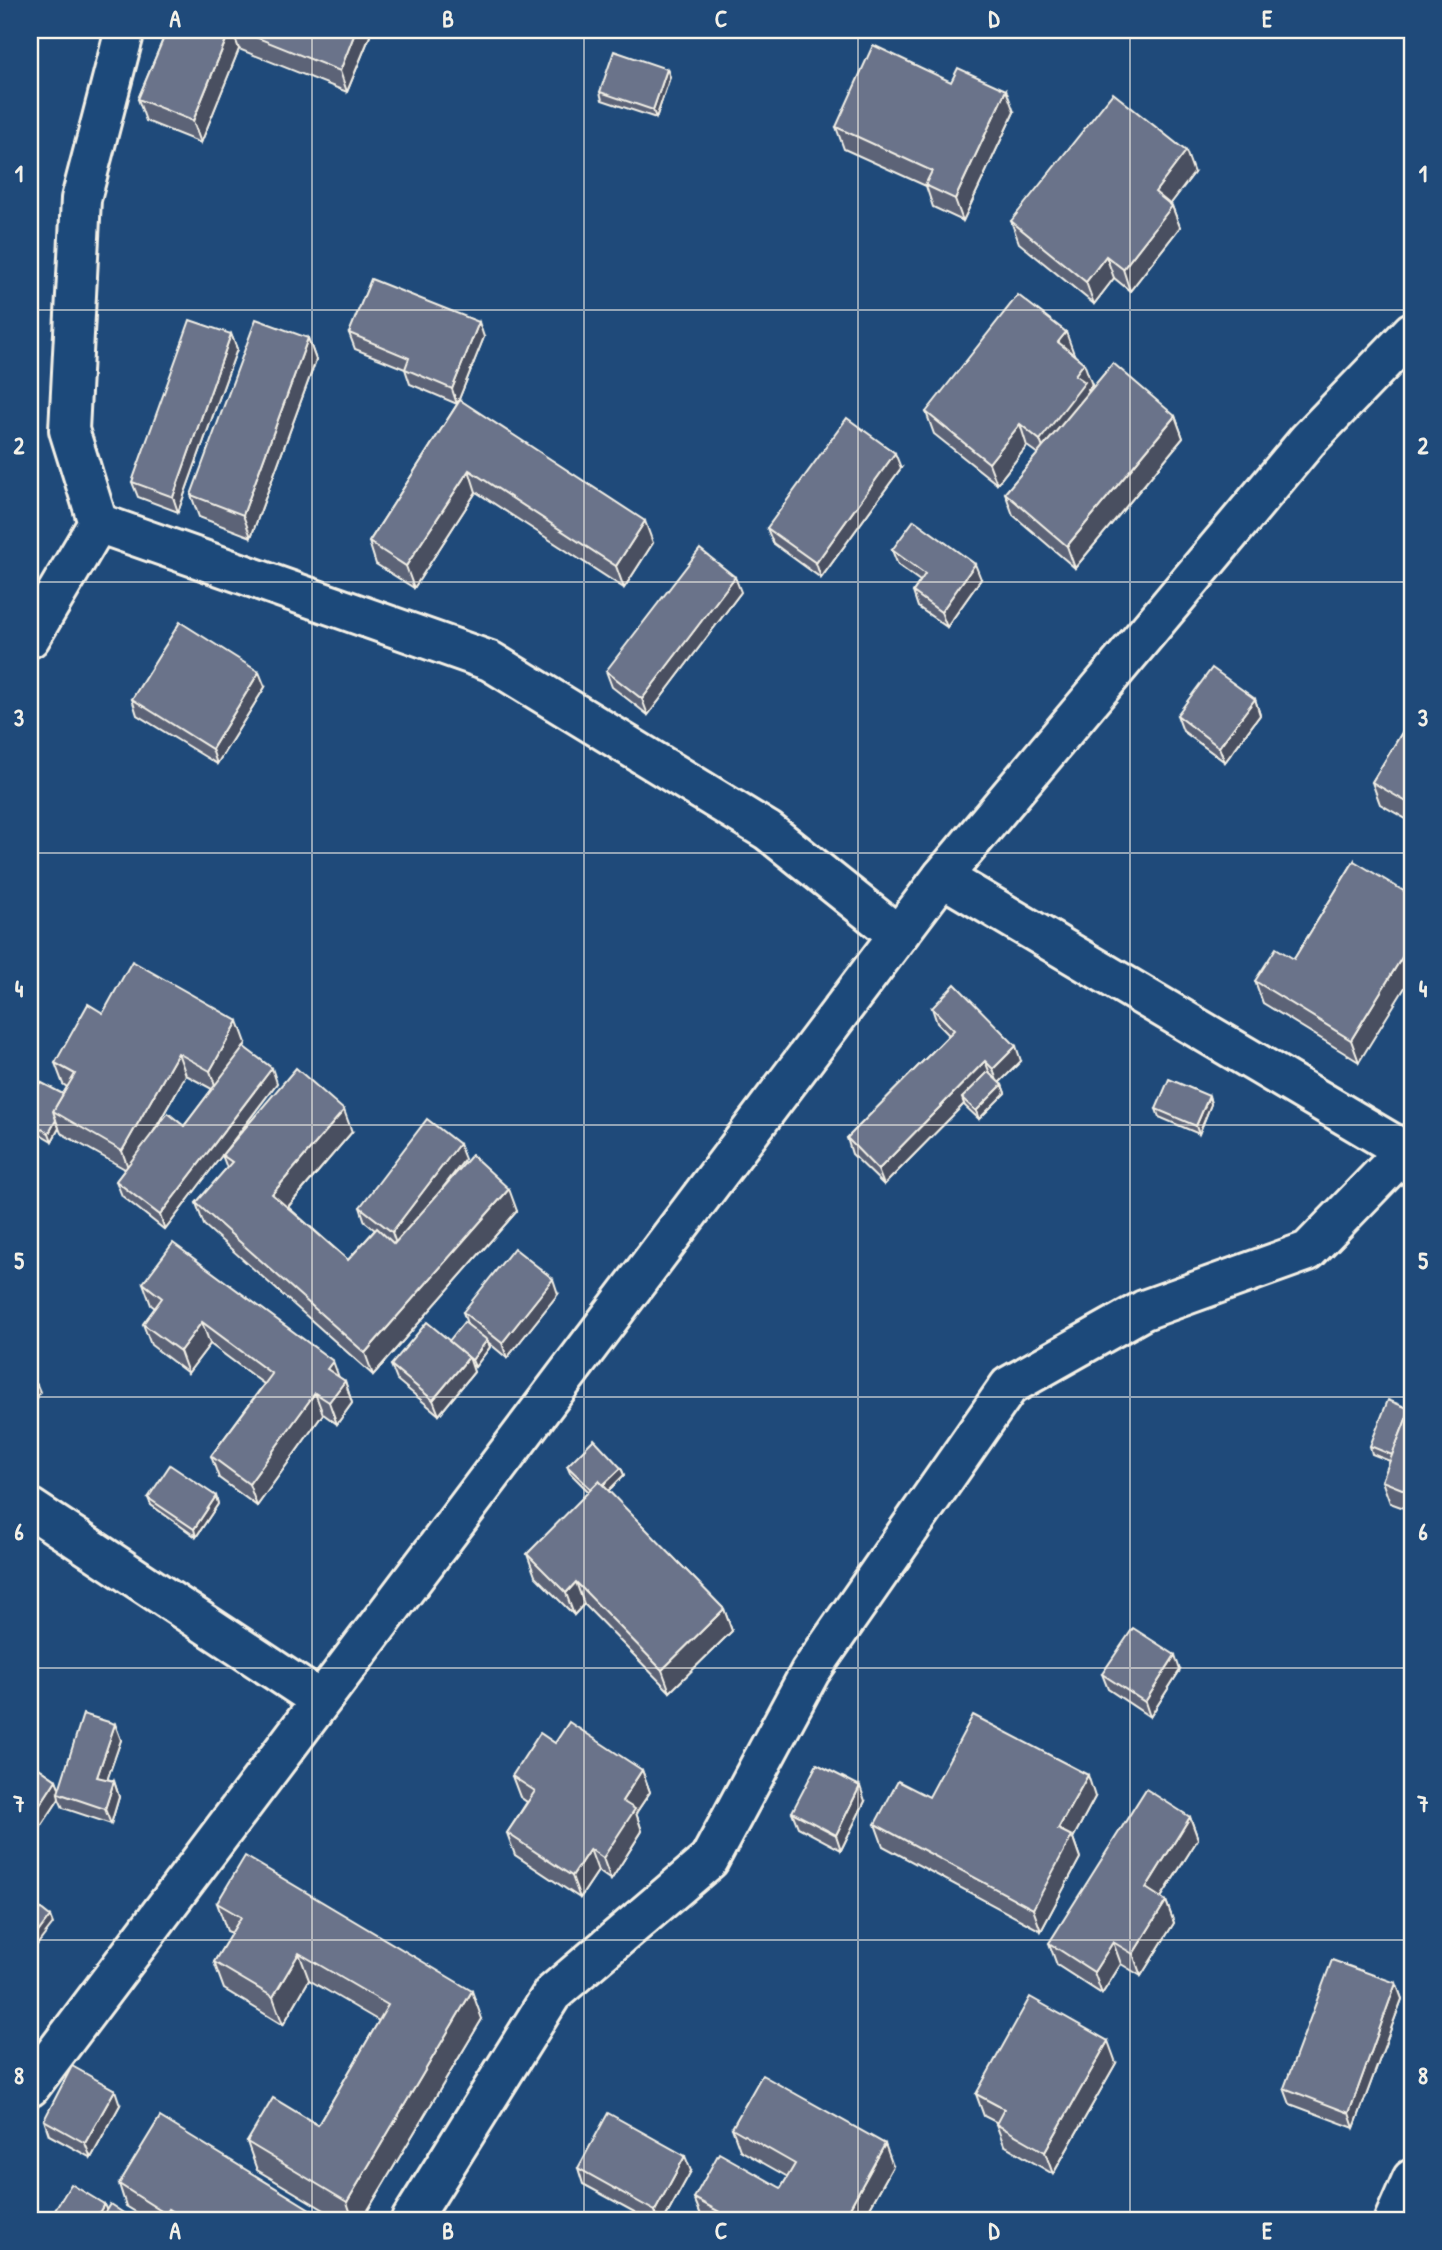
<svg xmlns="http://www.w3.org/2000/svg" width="1442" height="2250" font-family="'Patrick Hand',sans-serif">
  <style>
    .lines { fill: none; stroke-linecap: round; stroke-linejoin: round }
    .street-casing { stroke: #f4f1e8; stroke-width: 44 }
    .street { stroke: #1f4a7a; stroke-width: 38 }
    .wall { fill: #5b6377; stroke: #f4f1e8; stroke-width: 2; fill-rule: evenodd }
    .shaded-wall { fill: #4a5061; stroke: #f4f1e8; stroke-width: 2 }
    .building { fill: #6a738a; stroke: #f4f1e8; stroke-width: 2 }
    .grid { fill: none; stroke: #f4f1e8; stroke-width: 2; stroke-opacity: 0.55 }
    .neatline { fill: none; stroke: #f4f1e8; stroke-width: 2.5 }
    .grid-label { font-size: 23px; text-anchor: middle; font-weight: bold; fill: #f4f1e8 }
  </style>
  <rect width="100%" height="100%" fill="#1f4a7a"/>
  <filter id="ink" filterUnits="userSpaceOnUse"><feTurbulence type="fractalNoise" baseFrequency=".0143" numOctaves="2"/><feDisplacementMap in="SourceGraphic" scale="14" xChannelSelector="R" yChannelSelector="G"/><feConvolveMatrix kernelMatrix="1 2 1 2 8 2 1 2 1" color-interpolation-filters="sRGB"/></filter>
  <g filter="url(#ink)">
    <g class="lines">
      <g class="street-casing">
        <g id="street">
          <polyline points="98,523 490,661 768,831 898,935"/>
          <polyline points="30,638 98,523 69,430 81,199 125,30"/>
          <polyline points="942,877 1412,1155"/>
          <polyline points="30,1508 320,1700"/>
          <polyline points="30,2087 942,877 1308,440 1412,332"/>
          <polyline points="411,2220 552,1994 709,1860 810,1672 1009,1386 1144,1310 1308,1251 1405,1151"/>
          <polyline points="1394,2220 1412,2179"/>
        </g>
      </g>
      <use href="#street" class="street"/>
    </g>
    <g class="wall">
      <polygon points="167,30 368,30 370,36 347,92 239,49 201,143 146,121 138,99"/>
      <polygon points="667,69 670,77 656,118 602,100 600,92"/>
      <polygon points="1014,112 963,221 933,207 926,186 844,149 836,127"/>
      <polygon points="1194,173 1170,204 1172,206 1180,227 1130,291 1114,278 1094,304 1019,243 1011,221"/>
      <polygon points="349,333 484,337 457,404 410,384 405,369 355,349"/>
      <polygon points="231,334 237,349 178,512 138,497 132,482"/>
      <polygon points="308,338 316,360 251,537 199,517 191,495"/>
      <polygon points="1074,354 1092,385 1088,390 1089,393 1175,416 1183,438 1075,568 1013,515 1005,493 1038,454 1027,446 997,484 934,434 926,412"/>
      <polygon points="460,400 653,543 624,588 476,492 414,588 376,564 369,542"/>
      <polygon points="901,468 821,578 773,543 767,528"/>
      <polygon points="892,550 981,579 947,627 918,607 913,592 920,581 898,565"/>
      <polygon points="741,592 648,715 612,687 606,671"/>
      <polygon points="265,687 217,764 137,715 132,699"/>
      <polygon points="1255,699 1260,715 1225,762 1183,731 1177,715"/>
      <polygon points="1412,716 1412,839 1408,828 1411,822 1380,804 1372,782"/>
      <polygon points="1354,861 1359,1062 1263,1003 1255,981 1294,959"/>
      <polygon points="932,1008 1021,1061 999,1083 1002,1085 1005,1093 979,1119 965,1106 964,1104 884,1185 852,1154 847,1138 949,1035 937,1023"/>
      <path d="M103 1013 246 1043 244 1047 277 1083 225 1151 352 1132 288 1207 348 1260 375 1230 365 1222 360 1207 465 1159 436 1196 517 1211 373 1375 204 1225 196 1203 227 1168 222 1155 165 1230 122 1196 116 1181 125 1169 61 1133 59 1128 52 1141 30 1128V1102L63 1094 67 1087 63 1084 55 1063ZM186 1075 212 1089 184 1126 154 1131Z"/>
      <polygon points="1209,1096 1211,1104 1199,1134 1159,1117 1156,1109"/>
      <polygon points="143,1283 339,1378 345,1381 352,1403 337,1424 323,1414 257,1506 219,1478 211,1456 264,1384 210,1344 188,1373 151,1345 143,1324 155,1308 151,1305"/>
      <polygon points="558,1294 507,1358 489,1343 490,1347 475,1367 471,1365 474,1372 439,1415 397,1380 391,1365 449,1341 467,1324 463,1312"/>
      <polygon points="1412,1404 1412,1511 1390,1503 1382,1481 1390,1461 1372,1454 1370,1446 1410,1409"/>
      <polygon points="567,1466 621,1468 624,1475 608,1491 724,1609 732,1631 670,1692 584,1604 574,1615 535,1576 527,1554 589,1492 570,1473"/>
      <polygon points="216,1496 218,1504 196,1537 151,1505 148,1498"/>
      <polygon points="1180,1670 1150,1717 1108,1689 1102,1674"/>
      <polygon points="115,1724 121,1740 107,1779 114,1781 119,1797 111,1824 63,1808 59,1799 32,1840 30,1838 30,1762 56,1780 59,1788"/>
      <polygon points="555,1743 642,1770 650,1792 636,1813 642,1831 611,1880 598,1871 580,1898 515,1855 507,1833 527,1802 520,1797 512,1776"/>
      <polygon points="929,1797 1095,1797 1073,1838 1080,1858 1041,1931 883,1846 875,1824"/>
      <polygon points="865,1801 841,1850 798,1827 792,1812"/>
      <polygon points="1190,1817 1198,1839 1161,1898 1166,1901 1174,1923 1141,1976 1121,1964 1102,1994 1057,1965 1049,1943"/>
      <polygon points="217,1903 482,2019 362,2220 341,2220 257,2170 247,2142 318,2125 379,2021 309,1980 283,2025 224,1989 214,1962 232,1933 227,1931"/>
      <polygon points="1396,1983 1402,1999 1354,2128 1290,2104 1284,2088"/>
      <polygon points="1116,2063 1053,2174 1004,2145 996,2124 996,2122 984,2116 976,2094"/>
      <polygon points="120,2105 91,2158 49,2135 44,2120"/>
      <polygon points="732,2128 893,2166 863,2220 703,2220 694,2198 781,2188 788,2177 740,2150"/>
      <polygon points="578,2168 691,2171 664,2220 649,2220 583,2184"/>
      <polygon points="119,2184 320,2220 149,2220 126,2206"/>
    </g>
    <g class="shaded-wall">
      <polygon points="230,30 232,30 239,49 201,143 193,121"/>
      <polygon points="356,30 368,30 370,36 347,92 340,71"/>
      <polygon points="667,69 670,77 656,118 653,110"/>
      <polygon points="1006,90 1014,112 963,221 955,199"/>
      <polygon points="1186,151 1194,173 1163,214 1155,192"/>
      <polygon points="1172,206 1180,227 1130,291 1123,269"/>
      <polygon points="1106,256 1114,278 1094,304 1086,282"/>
      <polygon points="479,322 484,337 457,404 452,389"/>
      <polygon points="1066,332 1074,354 1066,364 1058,342"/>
      <polygon points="231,334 237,349 178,512 173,497"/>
      <polygon points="308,338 316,360 251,537 243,515"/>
      <polygon points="1084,363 1092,385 1088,390 1093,404 1048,462 1040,440 1075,375"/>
      <polygon points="1175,416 1183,438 1075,568 1067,546"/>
      <polygon points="1020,424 1027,446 997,484 989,463"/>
      <polygon points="895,453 901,468 821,578 816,563"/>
      <polygon points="469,470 476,492 414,588 406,566"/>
      <polygon points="645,521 653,543 624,588 616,566"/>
      <polygon points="975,564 981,579 947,627 941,612"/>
      <polygon points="735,577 741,592 648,715 642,699"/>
      <polygon points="259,672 265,687 217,764 212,749"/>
      <polygon points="1255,699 1260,715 1225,762 1219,747"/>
      <polygon points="1412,941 1412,976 1359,1062 1351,1040"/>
      <polygon points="238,1021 246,1043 218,1093 210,1071"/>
      <polygon points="1016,1046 1021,1061 998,1084 993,1069"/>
      <polygon points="178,1053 186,1075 130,1173 122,1151"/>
      <polygon points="985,1061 991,1076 962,1098 964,1104 884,1185 878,1170"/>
      <polygon points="272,1068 277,1083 165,1230 160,1215"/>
      <polygon points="1002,1085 1005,1093 979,1119 976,1111"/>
      <polygon points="1209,1096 1211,1104 1199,1134 1196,1126"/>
      <polygon points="344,1110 352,1132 280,1216 272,1194"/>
      <polygon points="56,1120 59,1128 52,1141 49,1133"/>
      <polygon points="459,1144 465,1159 397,1247 392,1232"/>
      <polygon points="509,1189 517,1211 373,1375 365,1353"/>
      <polygon points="553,1279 558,1294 507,1358 502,1343"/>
      <polygon points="202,1322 210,1344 188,1373 180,1351"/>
      <polygon points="487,1340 490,1347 475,1367 472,1360"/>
      <polygon points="469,1357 474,1372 439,1415 433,1400"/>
      <polygon points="333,1361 341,1383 327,1369"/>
      <polygon points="345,1381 352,1403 337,1424 329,1402"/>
      <polygon points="37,1385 40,1392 30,1410 30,1398"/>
      <polygon points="315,1393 323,1414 257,1506 249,1484"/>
      <polygon points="621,1468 624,1475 598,1501 595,1493"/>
      <polygon points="216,1496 218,1504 196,1537 194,1529"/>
      <polygon points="576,1582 584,1604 574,1615 566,1593"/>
      <polygon points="724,1609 732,1631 670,1692 662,1670"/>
      <polygon points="1175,1655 1180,1670 1150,1717 1145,1702"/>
      <polygon points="115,1724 121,1740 103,1792 97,1777"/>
      <polygon points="642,1770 650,1792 636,1813 642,1831 611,1880 603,1858 622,1801"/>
      <polygon points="1088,1775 1095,1797 1073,1838 1080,1858 1041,1931 1033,1909 1058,1829"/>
      <polygon points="56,1780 62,1795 58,1793 59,1799 32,1840 30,1832 30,1820"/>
      <polygon points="114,1781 119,1797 111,1824 105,1809"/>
      <polygon points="860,1786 865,1801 841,1850 836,1835"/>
      <polygon points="1190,1817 1198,1839 1153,1910 1146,1888"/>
      <polygon points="590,1849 598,1871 580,1898 572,1876"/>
      <polygon points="1166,1901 1174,1923 1141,1976 1133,1954"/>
      <polygon points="50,1916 53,1924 30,1954 30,1943"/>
      <polygon points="1113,1942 1121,1964 1102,1994 1094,1972"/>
      <polygon points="299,1953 309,1980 283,2025 273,1997"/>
      <polygon points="1396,1983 1402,1999 1354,2128 1349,2113"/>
      <polygon points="472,1991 482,2019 362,2220 353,2220 347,2202"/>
      <polygon points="1108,2041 1116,2063 1053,2174 1045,2152"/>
      <polygon points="115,2090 120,2105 91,2158 85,2143"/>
      <polygon points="885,2144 893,2166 863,2220 843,2220"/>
      <polygon points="685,2156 691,2171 664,2220 658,2220 655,2211"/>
      <polygon points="104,2204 107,2212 102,2220 95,2220"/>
      <polygon points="169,2209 173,2220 168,2220 166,2214"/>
    </g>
    <g class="building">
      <polygon points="167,30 230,30 193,121 138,99"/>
      <polygon points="238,30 356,30 340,71"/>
      <polygon points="873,45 951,82 958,68 1006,90 955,199 925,185 932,171 836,127"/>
      <polygon points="614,51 667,69 653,110 600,92"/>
      <polygon points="1113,93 1186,151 1155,192 1172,206 1123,269 1106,256 1086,282 1011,221"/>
      <polygon points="371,279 479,322 452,389 405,369 409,358 349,333"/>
      <polygon points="1018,295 1066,332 1058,342 1084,363 1075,375 1085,382 1040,440 1020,424 989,463 926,412"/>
      <polygon points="256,319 308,338 243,515 191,495"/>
      <polygon points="190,320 231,334 173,497 132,482"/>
      <polygon points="1113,363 1175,416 1067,546 1005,493"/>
      <polygon points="460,400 645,521 616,566 469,470 406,566 369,542"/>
      <polygon points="847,418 895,453 816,563 767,528"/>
      <polygon points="914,520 975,564 941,612 913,592 925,574 892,550"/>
      <polygon points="700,549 735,577 642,699 606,671"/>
      <polygon points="180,622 259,672 212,749 132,699"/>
      <polygon points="1212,668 1255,699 1219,747 1177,715"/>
      <polygon points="1412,716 1412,805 1372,782"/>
      <polygon points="1412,821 1412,830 1408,828"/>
      <polygon points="1354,861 1412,896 1412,941 1351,1040 1255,981 1276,948 1294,959"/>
      <polygon points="132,961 238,1021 210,1071 178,1053 122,1151 53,1111 75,1074 55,1063 88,1004 103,1013"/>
      <polygon points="955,984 1016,1046 993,1069 985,1061 878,1170 847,1138 954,1030 932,1008"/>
      <polygon points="244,1047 272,1068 160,1215 116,1181 168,1113 184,1126"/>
      <polygon points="296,1068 344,1110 272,1194 348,1260 377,1228 394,1244 472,1155 509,1189 365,1353 196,1203 232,1162 222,1155"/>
      <polygon points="988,1072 1002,1085 976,1111 962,1098"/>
      <polygon points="1169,1079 1209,1096 1196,1126 1156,1109"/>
      <polygon points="40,1082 63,1094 53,1111 56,1120 49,1133 30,1122 30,1102"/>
      <polygon points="427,1119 459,1144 392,1232 360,1207"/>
      <polygon points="173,1243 333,1361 327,1369 345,1381 329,1402 315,1393 249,1484 211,1456 272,1374 202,1322 180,1351 143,1324 162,1298 143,1283"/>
      <polygon points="514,1248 553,1279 502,1343 463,1312"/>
      <polygon points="427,1322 469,1357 433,1400 391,1365"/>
      <polygon points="464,1322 487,1340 472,1360 449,1341"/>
      <polygon points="30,1381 37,1385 30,1398"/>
      <polygon points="1388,1400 1410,1409 1392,1455 1370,1446"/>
      <polygon points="1412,1404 1412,1493 1382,1481"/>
      <polygon points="594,1439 621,1468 603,1485 599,1481 591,1489 567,1466"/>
      <polygon points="170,1465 216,1496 194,1529 148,1498"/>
      <polygon points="599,1481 724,1609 662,1670 576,1582 566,1593 527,1554"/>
      <polygon points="1133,1628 1175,1655 1145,1702 1102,1674"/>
      <polygon points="83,1714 115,1724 97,1777 114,1781 105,1809 58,1793"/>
      <polygon points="973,1715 1088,1775 1058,1829 1072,1836 1033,1909 875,1824 898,1781 929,1797"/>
      <polygon points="569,1722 642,1770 622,1801 635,1809 603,1858 590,1849 572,1876 507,1833 535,1791 512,1776 540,1733 555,1743"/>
      <polygon points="30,1762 56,1780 30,1820"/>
      <polygon points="817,1764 860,1786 836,1835 792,1812"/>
      <polygon points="1146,1789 1190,1817 1146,1888 1166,1901 1133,1954 1113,1942 1094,1972 1049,1943"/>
      <polygon points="245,1856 472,1991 347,2202 247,2142 273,2098 318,2125 388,2005 299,1953 273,1997 214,1962 241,1917 217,1903"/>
      <polygon points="30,1900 50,1916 30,1943"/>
      <polygon points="1332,1960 1396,1983 1349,2113 1284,2088"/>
      <polygon points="1030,1997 1108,2041 1045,2152 996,2124 1004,2109 976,2094"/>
      <polygon points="72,2066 115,2090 85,2143 44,2120"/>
      <polygon points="762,2075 885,2144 843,2220 734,2220 694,2198 719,2153 781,2188 795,2164 732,2128"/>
      <polygon points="608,2113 685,2156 655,2211 578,2168"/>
      <polygon points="160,2117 318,2214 314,2220 233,2220 224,2215 221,2220 187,2220 169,2209 166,2214 119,2184"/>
      <polygon points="71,2184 104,2204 95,2220 49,2220"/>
      <polygon points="110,2204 134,2220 100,2220"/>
    </g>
  </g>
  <path class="grid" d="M312 30V2220M584 30V2220M858 30V2220M1130 30V2220M30 310H1412M30 582H1412M30 853H1412M30 1125H1412M30 1397H1412M30 1668H1412M30 1940H1412"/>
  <rect width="1442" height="2250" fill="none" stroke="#1f4a7a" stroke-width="77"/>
  <rect x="38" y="38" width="1366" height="2174" class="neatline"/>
  <g class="grid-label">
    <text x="175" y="27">A</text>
    <text x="448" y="27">B</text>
    <text x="721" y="27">C</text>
    <text x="994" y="27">D</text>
    <text x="1267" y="27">E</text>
    <text x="19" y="182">1</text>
    <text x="1423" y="182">1</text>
    <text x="19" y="454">2</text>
    <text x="1423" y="454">2</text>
    <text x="19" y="726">3</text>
    <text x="1423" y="726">3</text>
    <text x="19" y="997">4</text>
    <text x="1423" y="997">4</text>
    <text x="19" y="1269">5</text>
    <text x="1423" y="1269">5</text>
    <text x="19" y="1540">6</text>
    <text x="1423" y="1540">6</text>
    <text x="19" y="1812">7</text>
    <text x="1423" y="1812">7</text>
    <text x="19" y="2084">8</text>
    <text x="1423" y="2084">8</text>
    <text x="175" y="2239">A</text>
    <text x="448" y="2239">B</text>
    <text x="721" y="2239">C</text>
    <text x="994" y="2239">D</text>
    <text x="1267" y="2239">E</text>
  </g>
</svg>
